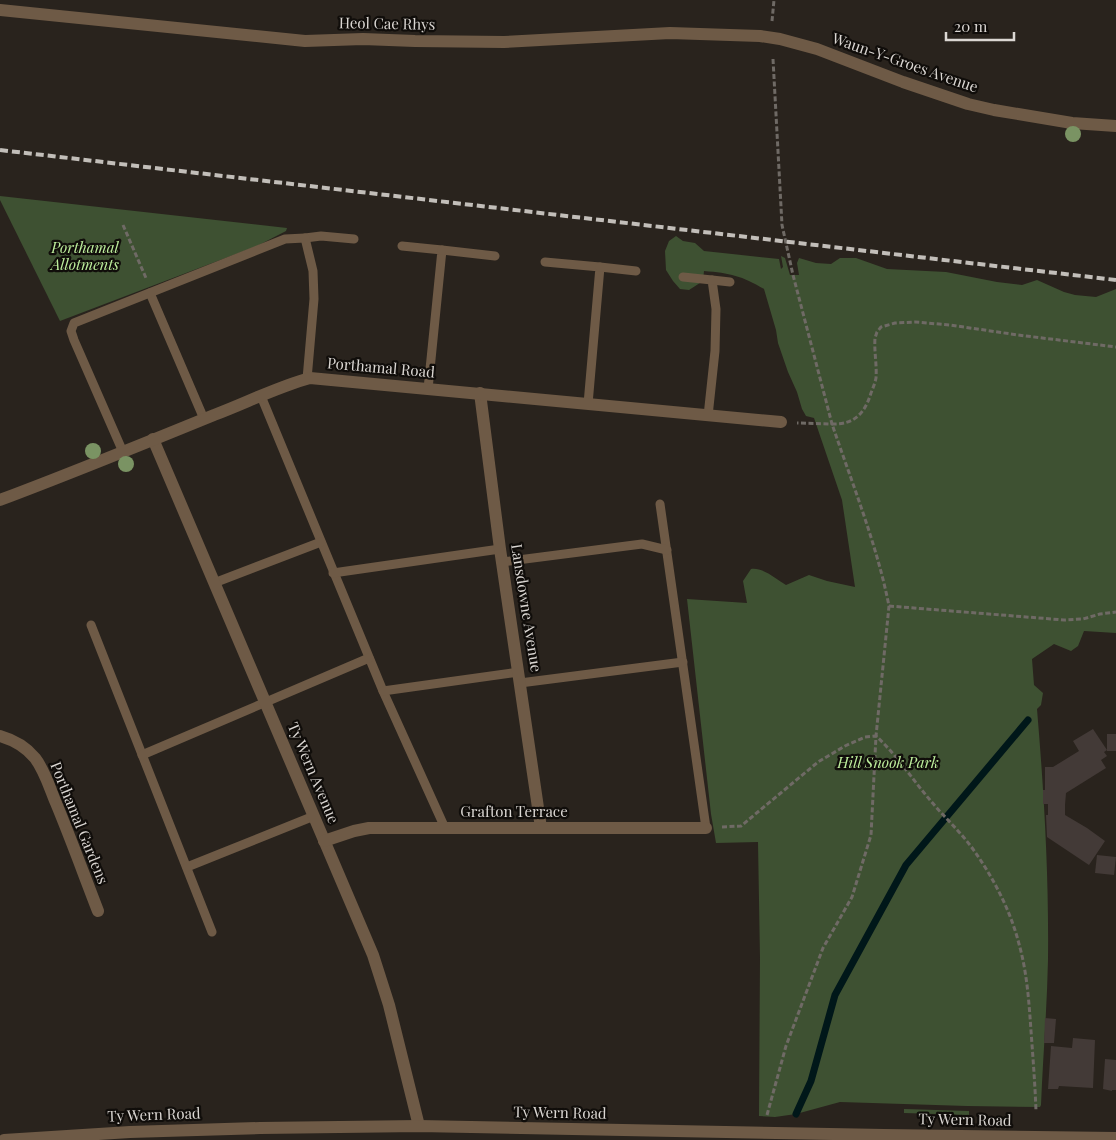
<svg xmlns="http://www.w3.org/2000/svg" width="1116" height="1140" font-family="'Playfair Display',serif">
  <style>
    .green { fill: #3e5132 }
    .lines { fill: none; stroke-linecap: round; stroke-linejoin: round }
    .stream { stroke: #001719; stroke-width: 7 }
    .building { fill: #433a37 }
    .path { stroke: #6f6a65; stroke-width: 3; stroke-dasharray: 5 2.5; stroke-linecap: butt }
    .service { stroke: #6e5a46; stroke-width: 9 }
    .minor { stroke: #6e5a46; stroke-width: 12 }
    .tertiary { stroke: #6e5a46; stroke-width: 12 }
    .rail { stroke: #c2beb9; stroke-width: 4; stroke-dasharray: 8 4; stroke-linecap: butt }
    .tree { fill: #7a9363 }
    .labels { text-anchor: middle; stroke-width: 4.5; stroke-linejoin: round; paint-order: stroke }
    .street-label { font-size: 15px; fill: #dbd7d3; stroke: #100d0a }
    .park-label { font-size: 15px; font-style: italic; fill: #bdee9c; stroke: #100d0a }
  </style>
  <rect width="100%" height="100%" fill="#29231d"/>
  <g class="green">
    <polygon points="0,196 287,228 286,231 257,246 60,321 0,200"/>
    <path d="M676 236 683 241 695 243 704 251 779 259 781 269 783 267 781 256 785 258 790 275H799L797 263 799 258 816 263 831 264 840 258H856L887 269 946 272 997 282 1022 285 1037 280 1064 292 1075 295 1096 297 1116 289V633L1084 631 1078 646 1071 651 1054 644 1032 659 1034 685 1043 693 1041 705 1037 709C1044 792 1049 876 1048 960 1047 1008 1043 1057 1041 1105L1040 1107 967 1106 840 1102 796 1114 775 1117 759 1116 760 958 758 842 716 843 711 814 687 599 747 603 743 581 751 569C763 567 776 579 786 585L809 575 827 581 855 587 842 500 814 418 806 416 802 409 797 392 788 372 778 343 776 330 764 289C742 276 730 273 704 271L703 281 689 290 680 289 673 281 666 270 665 251 669 241Z"/>
    <polygon points="904,1109 969,1111 969,1115 904,1113"/>
  </g>
  <g class="lines">
    <polyline class="stream" points="796,1114 811,1081 835,995 906,865 1028,720"/>
  </g>
  <g class="building">
    <polygon points="1093,729 1107,750 1104,752 1107,756 1101,760 1106,768 1066,793 1065,805 1065,815 1087,828 1105,841 1089,865 1047,837 1046,815 1048,815 1048,804 1043,804 1043,790 1045,790 1045,767 1053,767 1079,751 1073,741"/>
    <rect x="1107" y="734" width="9" height="17"/>
    <polygon points="1097,855 1116,857 1114,875 1095,873"/>
    <polygon points="1045,1018 1056,1019 1054,1043 1044,1043"/>
    <polygon points="1073,1038 1095,1040 1093,1088 1059,1086 1058,1089 1048,1089 1051,1046 1072,1048"/>
    <polygon points="1105,1059 1116,1060 1116,1090 1112,1090 1112,1091 1103,1089"/>
  </g>
  <g class="lines">
    <g class="path">
      <polyline points="772,21 774,0"/>
      <polyline points="773,59 782,225 793,275 832,424 797,423"/>
      <polyline points="123,225 146,278"/>
      <polyline points="889,606 1064,620 1083,619 1100,614 1116,612"/>
      <path d="M722 827 741 826 818 762 845 746 865 737 876 736C896 754 912 779 930 800 944 817 962 833 975 852 994 879 1011 912 1019 944 1027 972 1029 1002 1031 1031 1033 1058 1035 1084 1036 1111"/>
      <path d="M767 1115 786 1046 823 948 852 897 871 835 876 736 889 606C877 545 852 483 832 424 854 425 865 413 871 393 873 388 875 383 876 378 877 365 874 351 875 338L877 332 881 327 895 323 915 322 950 325 1018 335 1116 347"/>
    </g>
    <g class="service">
      <polyline points="305,238 321,236 354,239"/>
      <polyline points="402,246 442,250 428,389"/>
      <polyline points="442,250 495,256"/>
      <polyline points="545,262 600,267 588,404"/>
      <polyline points="600,267 636,271"/>
      <polyline points="683,277 712,280 716,309 715,351 708,416"/>
      <polyline points="712,280 730,282"/>
      <polyline points="150,293 204,419"/>
      <polyline points="261,396 383,691 445,828"/>
      <polyline points="123,452 74,340 71,331 74,323 285,239 305,238 313,271 314,299 307,379"/>
      <polyline points="660,504 706,828"/>
      <polyline points="502,562 642,544 667,550"/>
      <polyline points="333,573 500,549"/>
      <polyline points="214,583 321,542"/>
      <polyline points="91,625 212,932"/>
      <polyline points="520,683 683,662"/>
      <polyline points="383,691 519,672"/>
      <polyline points="142,755 369,658"/>
      <polyline points="187,867 314,816"/>
    </g>
    <g class="minor">
      <polyline points="0,10 305,41 363,39 415,41 504,42 670,33 760,36 780,39 817,49 903,82 968,104 994,110 1072,123 1116,126"/>
      <polyline points="480,393 500,549 541,828"/>
      <polyline points="153,439 373,955 389,1005 419,1126"/>
      <path d="M0 500C72 473 143 444 214 415 246 403 277 387 310 378L781 422"/>
      <path d="M0 736C14 740 26 747 35 758 45 771 50 789 56 803 71 839 84 875 98 911"/>
      <polyline points="324,841 354,831 369,828 706,828"/>
    </g>
    <polyline class="tertiary" points="4,1140 130,1132 260,1128 419,1126 884,1135 1116,1138"/>
    <polyline class="rail" points="0,150 1116,280"/>
  </g>
  <g class="tree">
    <circle cx="1073" cy="134" r="8"/>
    <circle cx="93" cy="451" r="8"/>
    <circle cx="126" cy="464" r="8"/>
  </g>
  <g class="labels">
    <g class="street-label">
      <text transform="translate(387 24) rotate(1)" y="5">Heol Cae Rhys</text>
      <text transform="translate(905 63) rotate(19)" y="5">Waun-Y-Groes Avenue</text>
      <text transform="translate(381 368) rotate(5)" y="5">Porthamal Road</text>
      <text transform="translate(526 608) rotate(81)" y="5">Lansdowne Avenue</text>
      <text transform="translate(313 773) rotate(67)" y="5">Ty Wern Avenue</text>
      <text x="514" y="817">Grafton Terrace</text>
      <text transform="translate(79 823) rotate(68)" y="5">Porthamal Gardens</text>
      <text transform="translate(560 1113) rotate(1)" y="5">Ty Wern Road</text>
      <text transform="translate(154 1115) rotate(-2)" y="5">Ty Wern Road</text>
      <text transform="translate(965 1120) rotate(1)" y="5">Ty Wern Road</text>
    </g>
    <g class="park-label">
      <text x="85" y="253">Porthamal<tspan x="85" dy="17">Allotments</tspan></text>
      <text x="888" y="768">Hill Snook Park</text>
    </g>
  </g>
  <path d="M946 32v8h68v-8" fill="none" stroke="#dbd7d3" stroke-width="2.5"/>
  <text x="954" y="32" font-size="15" fill="#dbd7d3" stroke="#100d0a" stroke-width="4" paint-order="stroke">20 m</text>
</svg>
